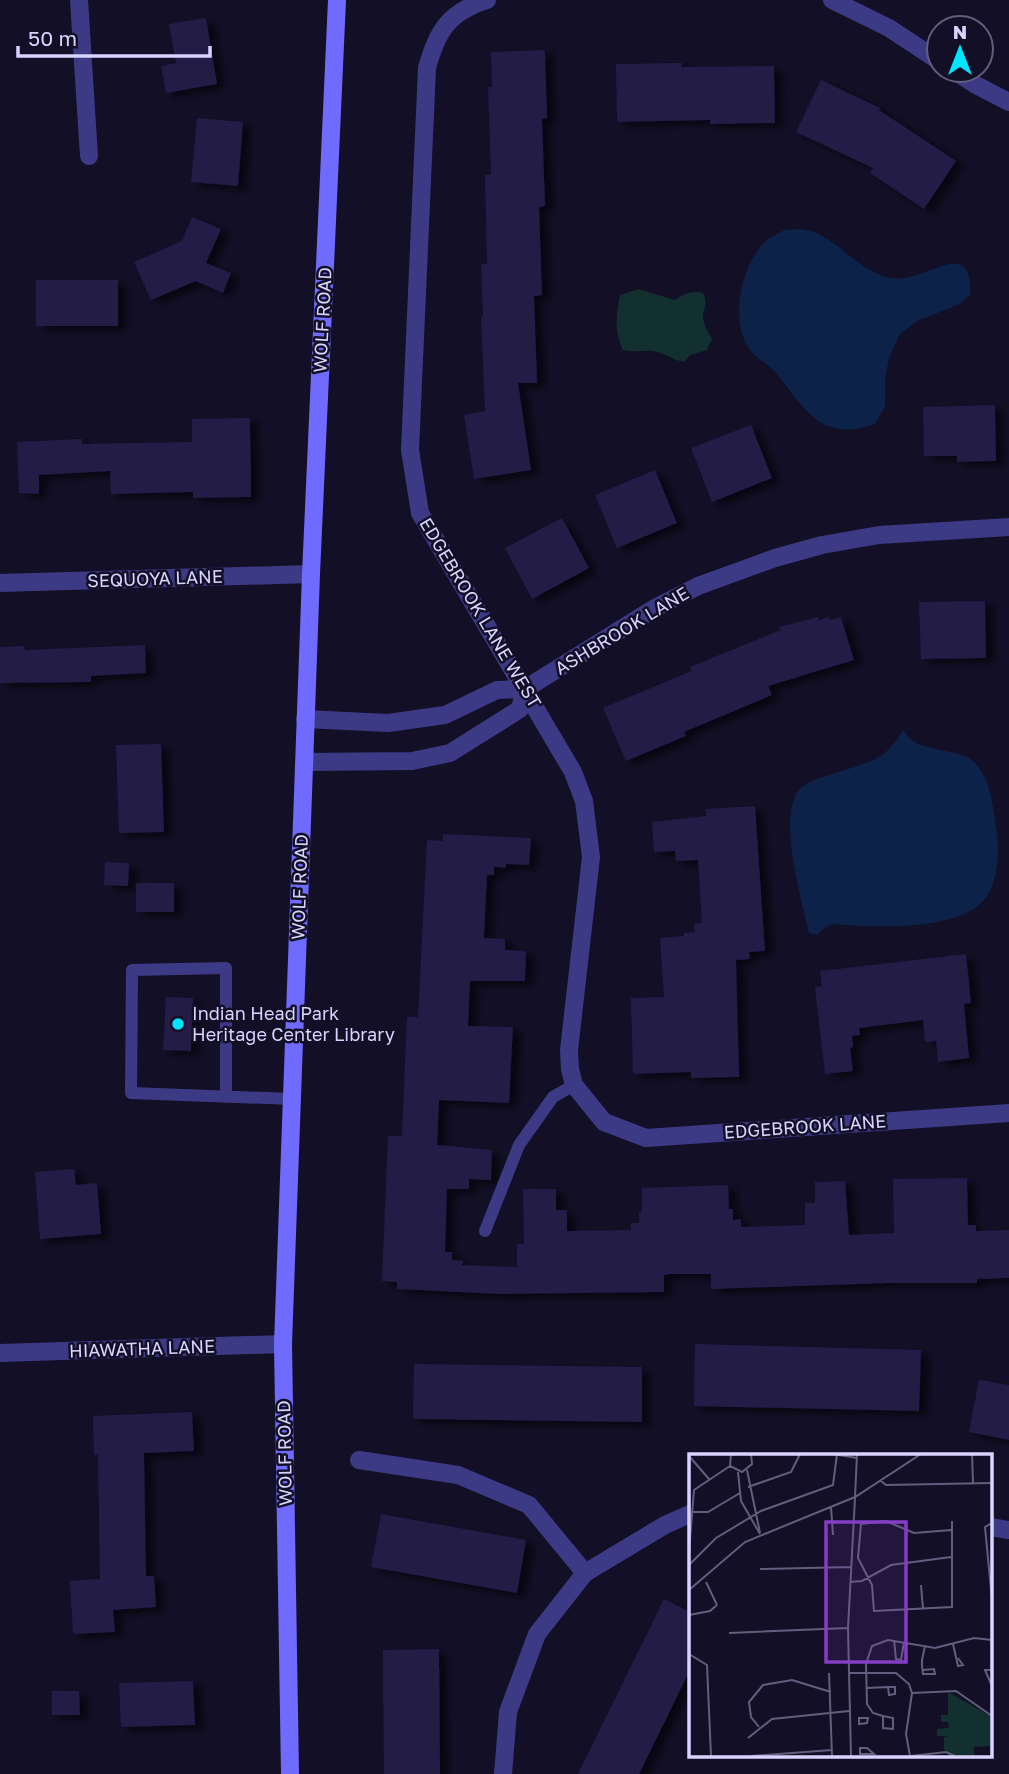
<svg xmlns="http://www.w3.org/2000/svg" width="1009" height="1774" font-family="'Golos Text',sans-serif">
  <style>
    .green { fill: #12302f }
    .water { fill: #0c2248 }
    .building { fill: #241b47; filter: url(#shadow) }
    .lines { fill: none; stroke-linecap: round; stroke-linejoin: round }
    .lane { stroke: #3d3a85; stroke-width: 12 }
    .street { stroke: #3d3a85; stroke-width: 18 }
    .secondary { stroke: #6f6bff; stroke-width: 18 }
    .poi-dot { fill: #00e5ff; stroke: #130f26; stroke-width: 2.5 }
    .labels { text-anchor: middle; stroke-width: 5; stroke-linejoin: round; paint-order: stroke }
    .street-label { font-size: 18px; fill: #d9d4ff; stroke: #130f26 }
    .poi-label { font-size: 18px; fill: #d9d4ff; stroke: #130f26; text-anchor: start }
    .inset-road { fill: none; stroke: #625e7d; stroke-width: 2 }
    .view { fill: #843dc5; fill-opacity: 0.15; stroke: #843dc5; stroke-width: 3.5 }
    .inset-edge { fill: none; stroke: #d9d4ff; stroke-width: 3.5 }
  </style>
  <defs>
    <filter id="shadow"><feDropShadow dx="8" dy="4.5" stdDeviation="3.5" flood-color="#0009"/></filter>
  </defs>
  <rect width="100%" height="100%" fill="#130f26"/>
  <path class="green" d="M638 289 675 300C685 294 692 290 703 293 708 303 704 307 703 316 703 324 708 332 712 339L707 350 690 355 684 362C673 360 666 354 657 352 645 349 635 353 623 350 614 331 616 316 620 295Z"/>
  <g class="water">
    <path d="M784 230C791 230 799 228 806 230 835 235 857 271 890 278 924 285 973 232 970 295L960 304 917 321 900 334 889 358 885 380V406L875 424C821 443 806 410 776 373 768 363 754 358 748 347 730 318 741 265 765 242 770 237 778 234 784 230Z"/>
    <path d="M903 730C906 734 910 739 914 742 930 751 962 750 974 762 991 779 992 803 996 826 1000 848 999 885 982 902 955 931 870 928 833 924L826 927 817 935 809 933C802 903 777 815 799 790 807 780 836 773 848 769 876 760 887 757 903 730Z"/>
  </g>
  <g class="building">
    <polygon points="206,18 217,84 166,93 161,66 176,63 169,24"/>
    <polygon points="545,50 547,118 542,119 545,206 539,207 542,295 534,296 537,383 518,383 531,470 474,479 464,415 485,411 481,317 483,317 481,264 487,264 485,175 491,175 488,87 492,87 491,52"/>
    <polygon points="682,63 682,67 774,66 775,123 710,124 710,120 617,122 616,64"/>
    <polygon points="821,80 880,108 879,110 956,161 924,209 870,173 873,168 796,132"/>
    <polygon points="197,118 243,122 238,186 191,182"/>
    <polygon points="192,217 221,229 206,263 231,273 223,293 196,281 151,300 134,262 182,241"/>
    <rect x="36" y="280" width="82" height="46"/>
    <polygon points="995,405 996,461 957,462 957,456 924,456 923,407"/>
    <polygon points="250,418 251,497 193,498 193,492 111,494 110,471 39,475 39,494 19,493 17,442 82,439 82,444 192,442 192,419"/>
    <polygon points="751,425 772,478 712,502 691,448"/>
    <polygon points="655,470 677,523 617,548 595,495"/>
    <polygon points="562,518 589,568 532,599 505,548"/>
    <polygon points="985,601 986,658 921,659 919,602"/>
    <polygon points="818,617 819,620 829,617 830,620 841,617 854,660 768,686 772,695 684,732 686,736 626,761 603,708 692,671 690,667 781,630 779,627"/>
    <polygon points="145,645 146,673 91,676 91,682 0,683 0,647 24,646 25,650"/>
    <polygon points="161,744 164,832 119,833 116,745"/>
    <polygon points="755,806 765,951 749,952 750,959 736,960 739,1077 691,1078 691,1072 633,1074 631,998 664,997 660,938 684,936 684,933 695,932 694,924 702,923 698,860 676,861 675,851 654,852 652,822 706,816 706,809"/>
    <polygon points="443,834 531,838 529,865 506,864 506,868 494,867 494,875 487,875 484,938 505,939 505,950 526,951 525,981 470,981 468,1026 513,1027 509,1103 439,1100 437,1145 492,1150 491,1180 469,1179 469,1189 447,1189 445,1252 452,1252 452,1260 463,1261 462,1265 517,1267 517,1244 524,1244 523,1189 556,1189 556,1210 567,1210 567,1231 631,1230 631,1223 639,1223 639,1212 642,1212 642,1188 728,1185 729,1209 733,1209 733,1220 741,1219 741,1227 805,1225 805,1203 815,1203 815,1182 845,1181 849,1235 894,1233 893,1179 967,1178 968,1225 976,1225 976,1231 1009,1230 1009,1278 977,1279 977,1283 888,1283 711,1289 711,1274 671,1274 664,1275 664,1292 499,1294 397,1289 397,1282 382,1281 388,1136 402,1136 407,1017 418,1017 427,840 443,841"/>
    <polygon points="105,862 129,863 128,886 104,885"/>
    <rect x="136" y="883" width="38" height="29"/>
    <polygon points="966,954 971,1003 964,1004 969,1058 938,1062 936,1041 925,1042 923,1020 859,1028 860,1035 852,1036 853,1047 850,1048 853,1071 825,1074 815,987 822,986 820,971"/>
    <polygon points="166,997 193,998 191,1051 163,1050"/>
    <polygon points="74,1169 76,1185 97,1183 101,1234 40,1239 35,1172"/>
    <polygon points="695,1344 921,1350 919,1411 694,1406"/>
    <polygon points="414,1364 642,1367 642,1422 413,1419"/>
    <polygon points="979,1380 1009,1385 1009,1440 969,1432"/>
    <polygon points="192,1412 194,1451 144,1453 146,1576 154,1576 156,1607 113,1610 115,1632 73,1634 70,1581 100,1579 98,1455 94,1455 93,1416"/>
    <polygon points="381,1514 526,1540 517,1593 371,1567"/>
    <polygon points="664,1599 690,1612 690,1670 639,1774 578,1774"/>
    <polygon points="439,1649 440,1774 384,1774 383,1650"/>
    <polygon points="193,1681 195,1725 121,1727 119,1683"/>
    <polygon points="52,1691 79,1691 80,1715 52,1715"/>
  </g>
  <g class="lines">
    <g class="lane">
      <polyline points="226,1096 226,968 132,970 131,1093 293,1099"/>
      <polyline points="485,1231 519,1145 553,1097 574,1085"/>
    </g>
    <g class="street">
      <polyline points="79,0 89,156"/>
      <path d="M487 0C449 12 437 31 427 68L410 450 420 513 573 772 584 801 591 857 569 1050 570 1069 574 1085 604 1122 646 1138 1009 1113"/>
      <polyline points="832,0 889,28 939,61"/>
      <polyline points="953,70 976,85 1009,102"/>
      <polyline points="0,583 311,574"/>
      <polyline points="305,719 388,723 445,715 497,690 525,689 655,608 698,586 775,558 822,545 879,535 1009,527"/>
      <polyline points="304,762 412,761 450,753 520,709 525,689"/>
      <polyline points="0,1353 283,1344"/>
      <polyline points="359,1460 458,1475 529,1505 585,1573"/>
      <polyline points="990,1527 1009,1530"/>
      <polyline points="503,1774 508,1712 537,1634 585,1573 665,1525 690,1514"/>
    </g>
    <polyline class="secondary" points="290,1774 283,1344 311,574 337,0"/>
  </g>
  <circle class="poi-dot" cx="178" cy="1024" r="7"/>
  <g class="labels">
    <g class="street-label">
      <text transform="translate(323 320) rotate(-87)" y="6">WOLF ROAD</text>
      <text transform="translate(155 579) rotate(-2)" y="6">SEQUOYA LANE</text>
      <text transform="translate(480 613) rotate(59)" y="6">EDGEBROOK LANE WEST</text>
      <text transform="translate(622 631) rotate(-31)" y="6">ASHBROOK LANE</text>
      <text transform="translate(300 887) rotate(-88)" y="6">WOLF ROAD</text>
      <text transform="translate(805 1127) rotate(-4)" y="6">EDGEBROOK LANE</text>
      <text transform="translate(142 1349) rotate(-2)" y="6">HIAWATHA LANE</text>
      <text transform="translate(285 1453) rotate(-91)" y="6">WOLF ROAD</text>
    </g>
    <g class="poi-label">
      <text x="192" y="1020">Indian Head Park<tspan x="192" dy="21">Heritage Center Library</tspan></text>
    </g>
  </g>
  <g transform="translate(689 1454)">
    <rect width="303" height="303" fill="#130f26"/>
    <path d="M259 238 303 263 302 292 285 293V302H268L255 296V283L260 282H248V275L260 274 259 268H252V261H259Z" fill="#12302f"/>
    <path class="inset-road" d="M42 0 41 12 53 18 63 10 62 0M143 0 168 4M283 0 284 30M0 2 20 25M58 16 71 79M49 18 52 47 71 80M192 27 197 31 303 29M59 33 102 18 111 0M166 43 168 0M142 53 144 81M2 58H19L51 39M303 69 296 73 303 146M262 76 225 79 197 67 172 70 169 104 183 131 185 157 263 153V67M0 98 5 36 41 12M0 111 27 84 72 57 144 31 148 0M71 115 162 113M17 128 28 151M161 128 173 127 202 111 262 103M232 131 234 155M0 136 56 88 166 43 232 0M0 161 21 157 28 151M40 179 159 174M205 186 207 205 212 206 215 188M264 190 269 212 274 211 269 204M0 200 18 211 22 302M234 216 245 215 246 220H234L233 212V206L236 192M303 216H296L303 232M140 219 143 302M160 219H207L220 230 223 239 217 280 221 302M178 234 199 233H206V240L200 241 199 233M223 239 267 237 303 262M194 262 184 259 178 250 177 210 183 192 199 186 246 194 285 184 303 186M194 262 204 264V275L194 274ZM170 264H179L178 269 170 270ZM70 273 62 263 60 248 74 231 103 226 142 238M59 284 83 265 160 257M171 294H178L185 300H171ZM62 302 143 296M162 302 159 174 166 44M222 302 257 298 266 302"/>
    <path class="view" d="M137 68H217V208H137Z"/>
    <rect width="303" height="303" class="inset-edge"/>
  </g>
  <g transform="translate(960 49)"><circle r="33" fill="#130f26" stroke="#625e7d" stroke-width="2"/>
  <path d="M0-5L12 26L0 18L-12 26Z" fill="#00e5ff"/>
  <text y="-10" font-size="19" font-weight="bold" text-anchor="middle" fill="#d9d4ff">N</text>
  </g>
  <path d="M18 46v10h192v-10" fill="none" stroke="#d9d4ff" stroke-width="3.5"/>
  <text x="28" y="46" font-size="21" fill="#d9d4ff" stroke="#130f26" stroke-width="5" paint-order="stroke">50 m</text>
</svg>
